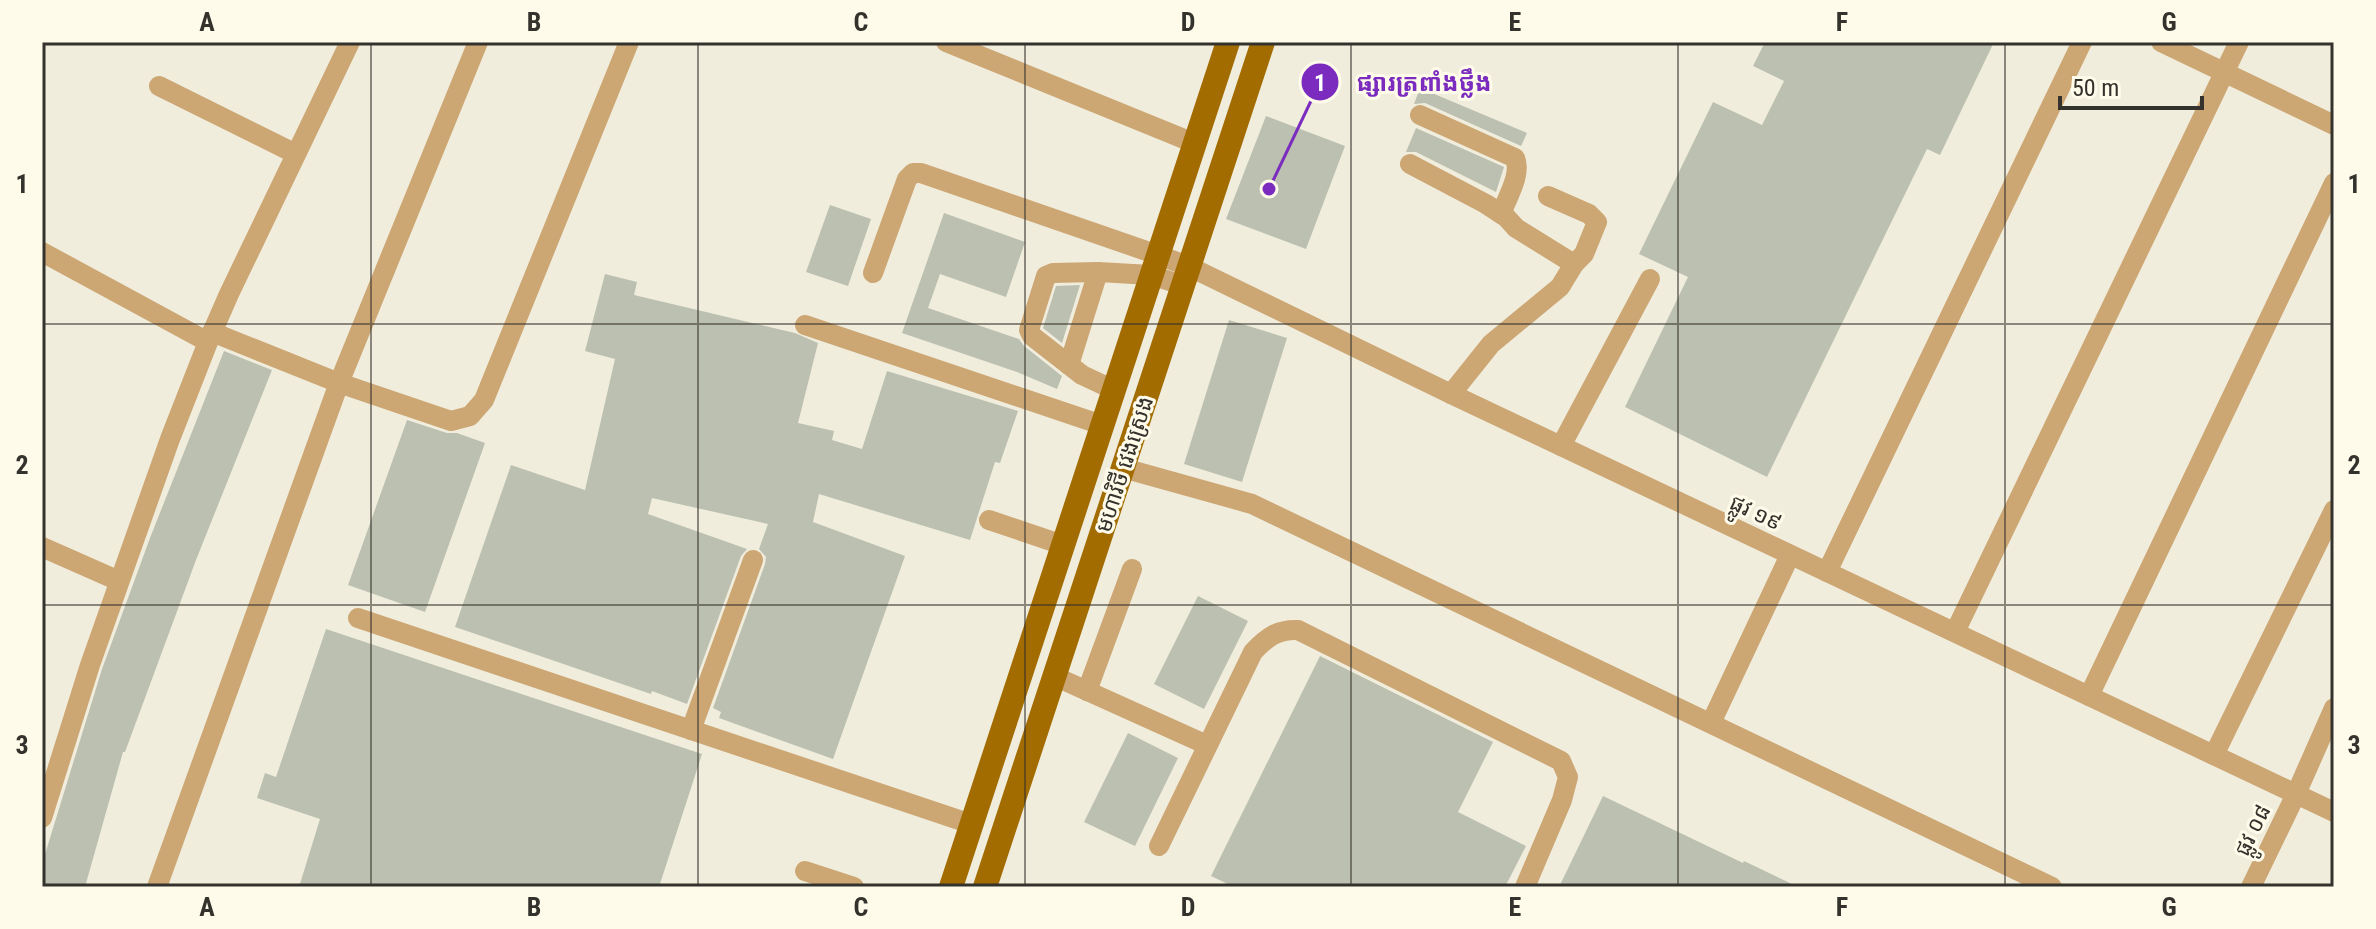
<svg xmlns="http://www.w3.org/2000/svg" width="2376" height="929" font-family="'Roboto Condensed','Noto Sans Khmer',sans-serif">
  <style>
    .building { fill: #bcc0b0 }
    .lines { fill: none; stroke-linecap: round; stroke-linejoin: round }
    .minor { stroke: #cca774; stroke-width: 20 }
    .major { stroke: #a26c00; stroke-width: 24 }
    .grid { fill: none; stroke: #34322c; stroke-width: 2; stroke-opacity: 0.55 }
    .labels { text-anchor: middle; stroke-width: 6; stroke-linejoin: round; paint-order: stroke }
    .street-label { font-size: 22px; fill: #34322c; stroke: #fffbea }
    .leader { fill: none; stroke: #7b2cbf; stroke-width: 3 }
    .callout-dot { fill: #7b2cbf; stroke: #fffbea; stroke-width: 3 }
    .mark-label { font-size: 24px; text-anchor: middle; font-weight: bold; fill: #fff }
    .callout-label { font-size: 24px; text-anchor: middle; font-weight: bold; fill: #7b2cbf; stroke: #fffbea; stroke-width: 6; stroke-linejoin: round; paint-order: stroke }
    .neatline { fill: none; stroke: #34322c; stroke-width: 3 }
    .grid-label { font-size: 26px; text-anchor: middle; font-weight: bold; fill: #34322c }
  </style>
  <rect width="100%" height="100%" fill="#f1eddd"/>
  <g class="building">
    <polygon points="1765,42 1994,42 1940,155 1927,149 1767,477 1625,407 1688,277 1639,254 1713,102 1762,125 1784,81 1753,66"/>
    <polygon points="1420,88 1527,133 1521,146 1425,103 1414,104"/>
    <polygon points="1266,116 1345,146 1306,249 1226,219"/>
    <polygon points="1416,128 1504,167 1496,192 1416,152 1406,152"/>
    <polygon points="830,205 871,219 848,286 806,272"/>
    <polygon points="944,213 1025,242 1006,297 940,274 928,308 1019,339 1024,346 1062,376 1057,389 1017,372 902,333"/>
    <polygon points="605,274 637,282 634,295 795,333 818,343 798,423 834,431 832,440 862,449 887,371 1018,411 1000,463 995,462 970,540 819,494 813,522 905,556 833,759 719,718 721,712 713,708 765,564 766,557 759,549 768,524 652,498 648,514 747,549 741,556 687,704 652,691 651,694 455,627 511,465 585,490 615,359 585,351"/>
    <polygon points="1080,285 1062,343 1043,328 1056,286"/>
    <polygon points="1229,320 1287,338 1242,482 1184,464"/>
    <polygon points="224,351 272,370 196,560 125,752 123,752 85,887 42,887 42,864 102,669 150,538"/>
    <polygon points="407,420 447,433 457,433 485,443 425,612 348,585"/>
    <polygon points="1198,596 1248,621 1204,709 1154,684"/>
    <polygon points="326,629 702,754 659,887 299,887 320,819 257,798 265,773 276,777"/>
    <polygon points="1320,656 1493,742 1458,812 1526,846 1505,887 1234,887 1211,876"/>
    <polygon points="1128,733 1178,758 1135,846 1084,822"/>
    <polygon points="1603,796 1743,863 1744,861 1798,887 1559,887"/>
  </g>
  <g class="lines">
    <g class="minor">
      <polyline points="946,42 1194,143"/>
      <polyline points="2161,42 2334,125"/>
      <polyline points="159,86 296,154"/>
      <path d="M1420 115 1515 158C1522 174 1507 198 1501 214"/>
      <polyline points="1410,164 1486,204 1506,217 1516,228 1574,264 1560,287 1491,344 1451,394"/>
      <polyline points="1548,196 1589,214 1597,222 1584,254 1574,264"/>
      <polyline points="42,252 208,342"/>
      <polyline points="873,273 907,179 913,173 921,173 1158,255 1188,266 1451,394 2334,812"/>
      <polyline points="805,325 1102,425"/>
      <polyline points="212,332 339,383 451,421 470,416 484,400 629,42"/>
      <polyline points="1069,365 1098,272"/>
      <polyline points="1114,390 1082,375 1032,336 1029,330 1046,276 1053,273 1098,272 1151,275 1182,285"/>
      <polyline points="1561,446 1650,279"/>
      <polyline points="1123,468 1252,504 2052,887"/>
      <polyline points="989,520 1063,545"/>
      <polyline points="42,547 119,581"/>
      <polyline points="1827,572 2082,42"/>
      <polyline points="358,618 971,824"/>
      <polyline points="1955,632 2239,42"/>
      <polyline points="1054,676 1207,745"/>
      <polyline points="1087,691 1132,569"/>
      <polyline points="2089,696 2334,183"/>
      <polyline points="1711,723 1790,555"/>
      <polyline points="691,730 753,560"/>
      <polyline points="2214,755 2334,510"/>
      <polyline points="42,818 90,665 170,439 208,342 229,294 350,42"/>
      <path d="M1159 846 1253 652C1267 637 1278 629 1298 630L1561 761 1568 777 1562 800 1525 887"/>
      <polyline points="805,871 854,887"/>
      <polyline points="157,887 339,383 478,42"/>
      <polyline points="2251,887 2296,794 2334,708"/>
    </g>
    <g class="major">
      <polyline points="951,887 1228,42"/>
      <polyline points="985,887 1263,42"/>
    </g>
  </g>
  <path class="grid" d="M371 42V887M698 42V887M1025 42V887M1351 42V887M1678 42V887M2005 42V887M42 324H2334M42 605H2334"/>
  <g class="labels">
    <g class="street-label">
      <text transform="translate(1124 464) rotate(-72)" y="8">មហាវិថី វេងស្រេង</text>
      <text transform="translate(1756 512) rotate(25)" y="8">ផ្លូវ ១៩</text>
      <text transform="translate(2252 830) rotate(-64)" y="8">ផ្លូវ ០៨</text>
    </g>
  </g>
  <path class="leader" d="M1269 189L1320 82"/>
  <g class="callout-dot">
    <circle cx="1269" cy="189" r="8"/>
    <circle cx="1320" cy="82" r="20"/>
  </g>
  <g class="mark-label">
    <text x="1320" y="91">1</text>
  </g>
  <g class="callout-label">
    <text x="1424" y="91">ផ្សារត្រពាំងថ្លឹង</text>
  </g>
  <rect width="2376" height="929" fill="none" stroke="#fffbea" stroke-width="88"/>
  <path d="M2060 96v12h142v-12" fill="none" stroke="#34322c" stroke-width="4"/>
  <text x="2072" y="96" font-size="24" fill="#34322c" stroke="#fffbea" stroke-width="6" paint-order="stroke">50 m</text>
  <rect x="44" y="44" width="2288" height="841" class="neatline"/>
  <g class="grid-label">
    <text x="207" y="31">A</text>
    <text x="534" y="31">B</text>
    <text x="861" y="31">C</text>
    <text x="1188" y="31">D</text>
    <text x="1515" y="31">E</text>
    <text x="1842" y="31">F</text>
    <text x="2169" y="31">G</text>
    <text x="22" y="193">1</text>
    <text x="2354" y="193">1</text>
    <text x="22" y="474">2</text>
    <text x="2354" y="474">2</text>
    <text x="22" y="754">3</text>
    <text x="2354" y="754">3</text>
    <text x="207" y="916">A</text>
    <text x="534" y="916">B</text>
    <text x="861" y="916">C</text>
    <text x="1188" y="916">D</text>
    <text x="1515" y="916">E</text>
    <text x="1842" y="916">F</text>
    <text x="2169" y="916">G</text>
  </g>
</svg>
